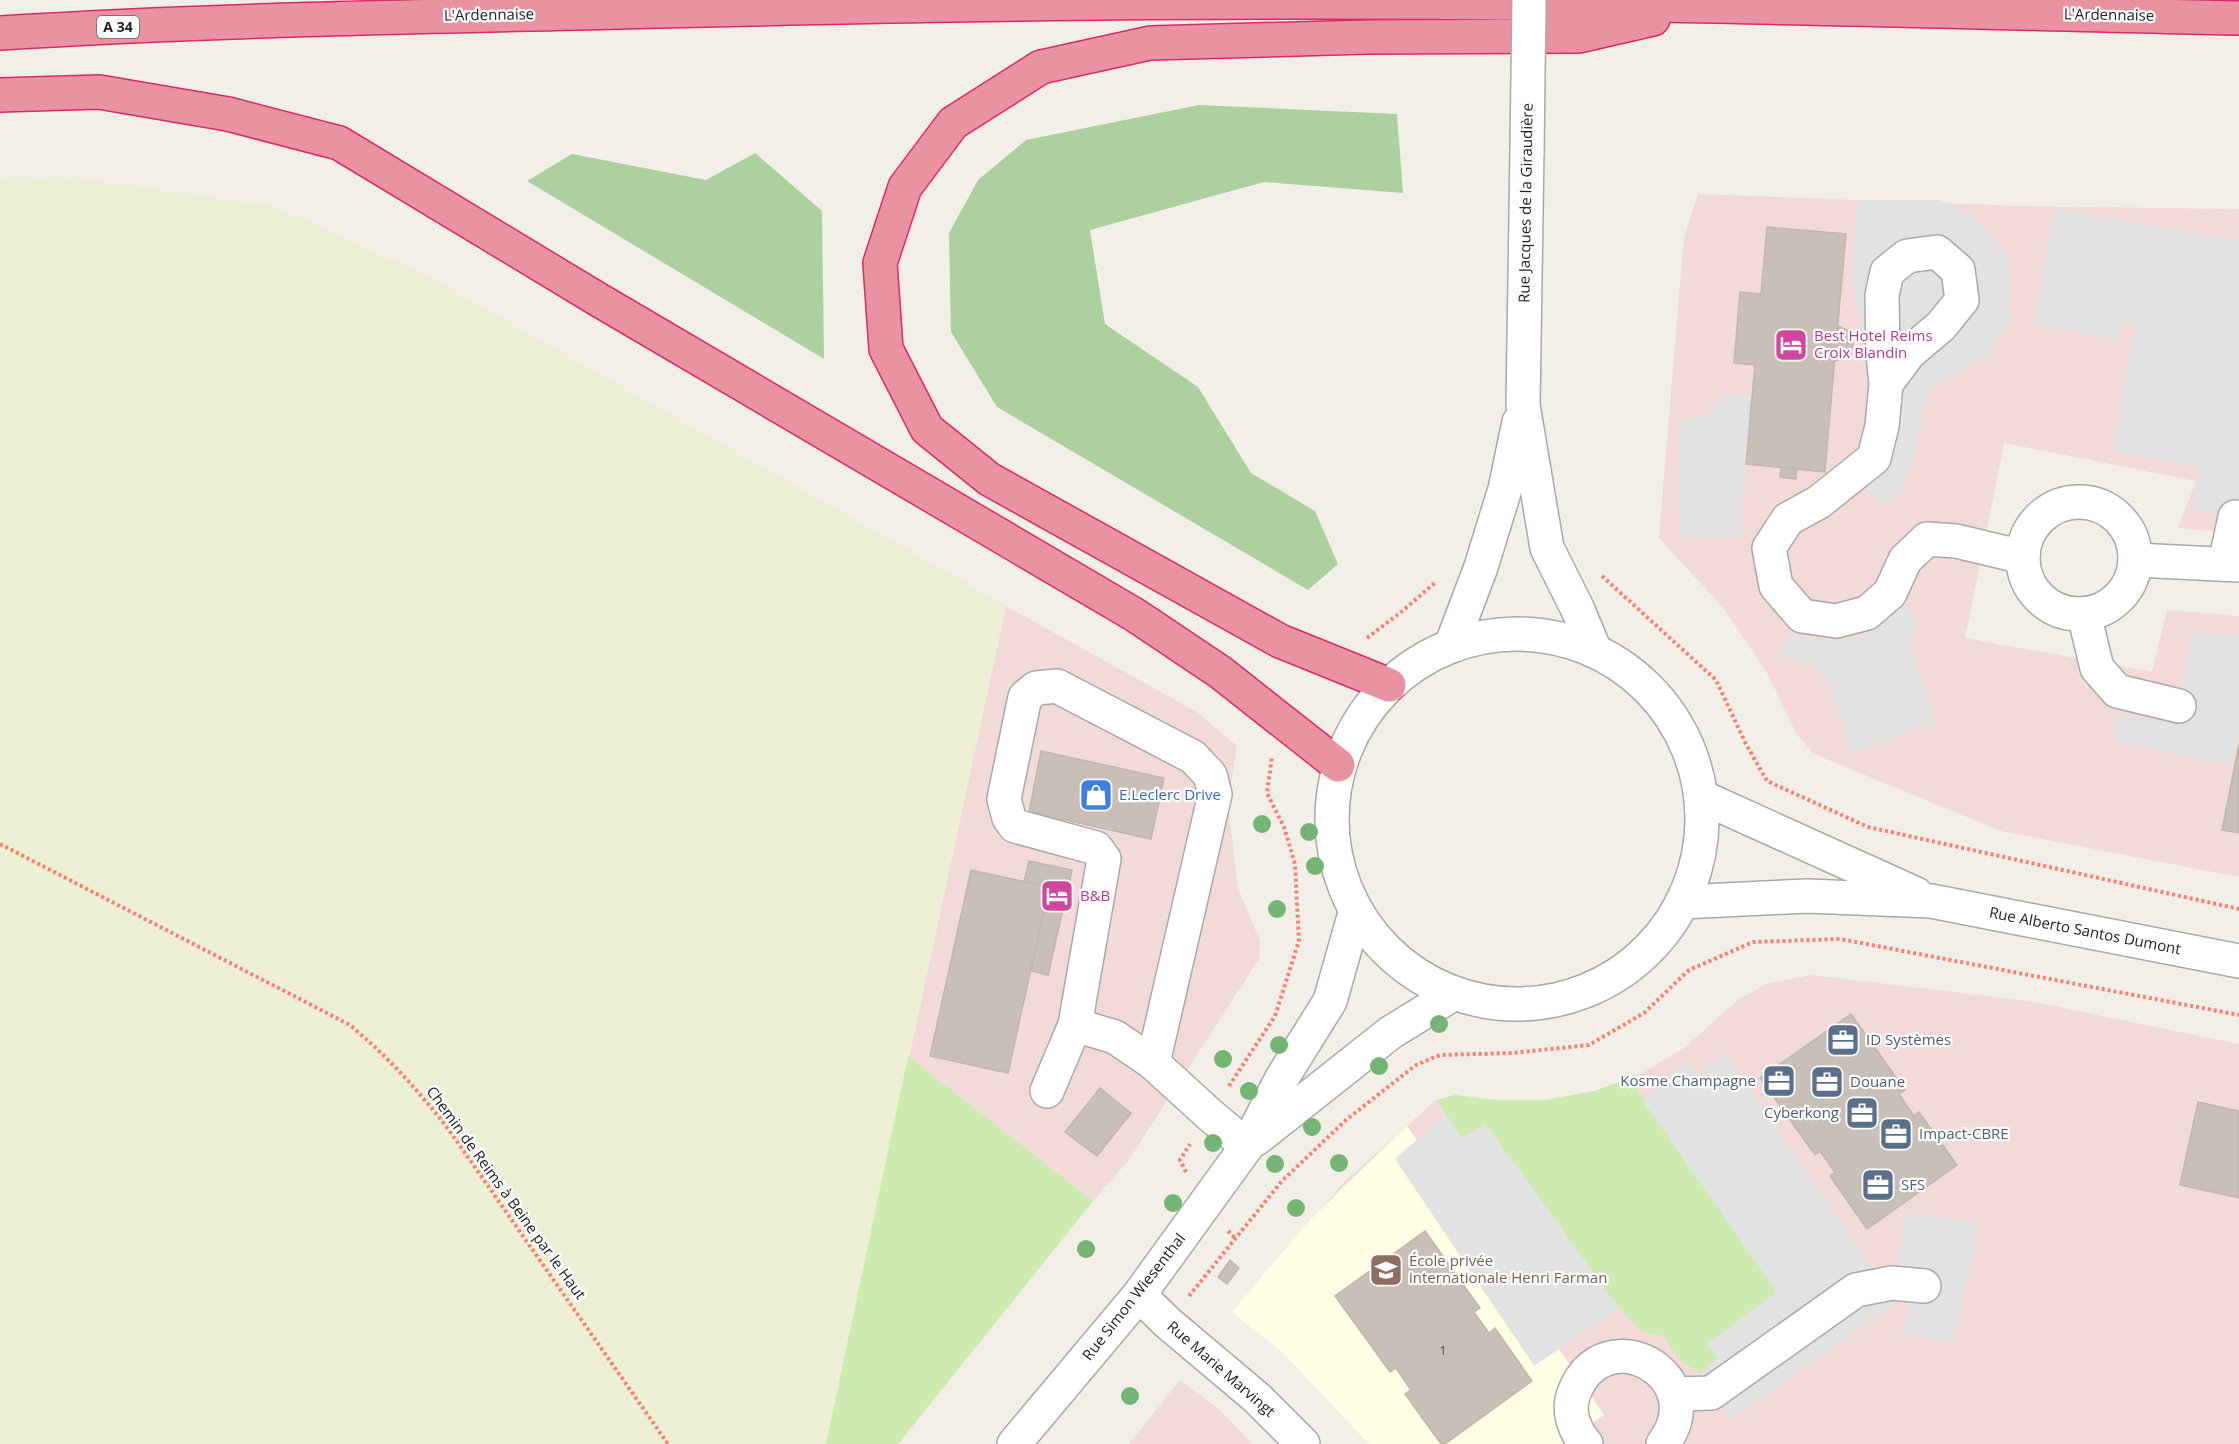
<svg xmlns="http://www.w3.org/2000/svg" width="2239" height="1444" font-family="'Open Sans',sans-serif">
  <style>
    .commercial { fill: #f2dad9 }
    .education { fill: #ffffe5 }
    .farmland { fill: #eef0d5 }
    .grass { fill: #cdebb0 }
    .forest { fill: #add19e }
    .parking { fill: #e2e2e2 }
    .building { fill: #c7bfb8; stroke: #c4b6ab; stroke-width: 1.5 }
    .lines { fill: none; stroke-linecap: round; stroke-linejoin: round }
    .minor-casing { stroke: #a9a9a9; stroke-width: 36 }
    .highway-casing { stroke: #dc2a67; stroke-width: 36 }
    .path { stroke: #fa8072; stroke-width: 4; stroke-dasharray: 3 3; stroke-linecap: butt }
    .minor { stroke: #fff; stroke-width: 33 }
    .highway { stroke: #e892a2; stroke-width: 33 }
    .minor-bridge-casing { stroke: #a9a9a9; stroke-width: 36; stroke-linecap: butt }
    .minor-bridge { stroke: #fff; stroke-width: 33 }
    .tree { fill: #74b475 }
    .labels { text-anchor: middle; stroke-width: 4.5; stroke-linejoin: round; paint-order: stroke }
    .number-label { font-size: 12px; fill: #4b4948 }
    .shield { fill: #fff; stroke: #646464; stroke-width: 1.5 }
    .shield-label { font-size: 14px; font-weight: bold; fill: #222 }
    .street-label { font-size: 15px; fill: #222; stroke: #fff }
    .hotel-label { font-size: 15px; fill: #b23c85; stroke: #fff; text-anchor: start }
    .shop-label { font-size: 15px; fill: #366cbe; stroke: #fff; text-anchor: start }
    .service-label { font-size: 15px; fill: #4e5e75; stroke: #fff; text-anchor: start }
    .education-label { font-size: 15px; fill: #785e54; stroke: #fff; text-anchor: start }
  </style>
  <rect width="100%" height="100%" fill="#f2efe9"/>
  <g class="commercial">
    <polygon points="1698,194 2021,206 2239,209 2239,533 2178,528 2196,481 2004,443 1965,638 2152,672 2167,610 2239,616 2239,877 2001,831 1814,754 1797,735 1767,673 1724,609 1659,538 1684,238"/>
    <polygon points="1006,606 1197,712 1237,746 1228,804 1238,888 1260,941 1259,959 1128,1161 1093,1201 898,1444 826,1444"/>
    <polygon points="1811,975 2029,1001 2239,1044 2239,1444 1369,1444 1282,1352 1232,1312 1344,1182 1436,1100 1455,1095 1497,1100 1545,1100 1595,1091 1642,1073 1684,1048 1739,999 1766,984"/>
    <polygon points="1180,1380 1222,1412 1252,1444 1129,1444"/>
  </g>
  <polygon class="education" points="1407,1126 1604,1415 1562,1444 1369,1444 1282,1352 1232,1312 1304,1227 1335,1195"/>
  <polygon class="farmland" points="64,177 274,206 431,278 1006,606 826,1444 0,1444 0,179"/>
  <g class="grass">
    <polygon points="908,1056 1093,1201 898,1444 826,1444"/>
    <polygon points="1629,1078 1777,1292 1707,1344 1719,1358 1700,1373 1680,1360 1663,1337 1641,1331 1619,1308 1486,1124 1462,1138 1436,1100 1455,1095 1497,1100 1545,1100 1595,1091"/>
  </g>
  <g class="forest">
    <polygon points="1199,105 1397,114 1403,193 1264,182 1090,230 1105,324 1198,387 1251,473 1315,511 1338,564 1308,590 997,407 951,332 949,233 978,180 1026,140"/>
    <polygon points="755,153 822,211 824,359 527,181 572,154 706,180"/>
  </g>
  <g class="parking">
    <polygon points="1858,200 1939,200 1973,214 2009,258 2011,319 1989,356 1927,390 1914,458 1899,496 1880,504 1841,465 1859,448 1870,410 1858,309 1851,280"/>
    <polygon points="2055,208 2239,241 2239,518 2192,509 2199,467 2113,451 2135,324 2123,322 2120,340 2034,324"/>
    <polygon points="1721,394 1752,397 1740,538 1680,537 1679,420 1708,415"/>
    <polygon points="1901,604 1920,619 1909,641 1936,723 1851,752 1832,692 1817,667 1777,654 1791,632 1824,642 1860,637"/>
    <polygon points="2192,632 2239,636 2239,744 2235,765 2115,742 2117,713 2176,723"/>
    <polygon points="1725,1053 1896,1303 1731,1420 1700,1373 1718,1358 1707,1344 1777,1292 1642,1100 1686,1061 1696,1074"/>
    <polygon points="1445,1114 1462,1138 1485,1124 1619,1308 1534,1366 1395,1159"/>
    <polygon points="1906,1213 1980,1222 1953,1343 1903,1334 1915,1267 1898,1265"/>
  </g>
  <g class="building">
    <polygon points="1767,227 1846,234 1837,333 1849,335 1847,356 1835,355 1825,472 1746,464 1755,365 1734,363 1740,292 1761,294"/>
    <polygon points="1838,326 1847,330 1851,337 1853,345 1851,352 1845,358 1835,361 1835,355 1847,356 1849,335 1837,333"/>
    <polygon points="1781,467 1797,469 1796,479 1780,477"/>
    <polygon points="2239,744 2239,833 2222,830"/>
    <polygon points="1041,751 1164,778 1151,839 1029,812"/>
    <polygon points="1029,861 1072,870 1048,975 1031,971 1049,887 1024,882"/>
    <polygon points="971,870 1049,887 1008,1073 930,1056"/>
    <polygon points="1851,1014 1905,1090 1899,1094 1914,1116 1919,1112 1957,1165 1867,1229 1830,1176 1835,1172 1820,1151 1815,1155 1760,1078"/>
    <polygon points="1100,1088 1131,1113 1097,1156 1065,1132"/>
    <polygon points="2198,1102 2239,1111 2239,1198 2180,1185"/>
    <polygon points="1425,1231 1480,1308 1474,1312 1489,1333 1495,1328 1532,1381 1445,1444 1441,1444 1405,1394 1411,1390 1396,1368 1390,1372 1335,1296"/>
    <polygon points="1230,1260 1239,1268 1227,1284 1218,1277"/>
  </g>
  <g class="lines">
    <g class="minor-casing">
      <g id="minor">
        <polyline points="1527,151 1523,405 1547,548 1578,610 1595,651"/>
        <polyline points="1886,384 1909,353 1941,326 1962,300 1958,270 1937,252 1907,256 1887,272 1882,295 1883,354 1886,384 1882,426 1874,458 1819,502 1788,519 1769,548 1776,586 1802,616 1836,621 1867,613 1890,593 1905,560 1927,539 1956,541 2023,557"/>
        <circle cx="2079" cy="558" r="56"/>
        <polyline points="2135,560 2239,565"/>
        <polyline points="2225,564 2235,517"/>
        <polyline points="2084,614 2097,668 2117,691 2179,706"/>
        <circle cx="1517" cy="819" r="185"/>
        <polyline points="1451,646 1481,567 1505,489 1519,422"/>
        <polyline points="1704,798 1916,894"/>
        <polyline points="1682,902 1807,896 1931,901 2239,961"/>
        <polyline points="1075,1025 1115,1037 1153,1063"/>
        <polyline points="1047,1091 1075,1025 1104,859 1096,848 1015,826 1009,818 1004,799 1025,697 1036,688 1057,686 1193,757 1210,775 1215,794 1153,1063 1210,1115 1247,1146"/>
        <polyline points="1256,1139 1390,1033 1453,994"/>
        <polyline points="1139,1295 1168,1323 1257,1398 1303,1444"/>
        <polyline points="1675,1394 1711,1393 1856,1290 1892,1283 1924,1286"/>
        <polyline points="1014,1444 1139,1295 1247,1146 1282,1078 1330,1001 1355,913"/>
        <path d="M1586 1444C1574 1430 1567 1411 1574 1393 1604 1315 1714 1376 1663 1444"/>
      </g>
    </g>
    <g class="highway-casing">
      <g id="highway">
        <path d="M0 33C206 20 412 17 619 12 840 7 1061 2 1283 2 1601 1 1920 11 2239 18"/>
        <polyline points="0,95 99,92 228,114 339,143 599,300 1135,615 1220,672 1338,765"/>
        <polyline points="1389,685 1280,641 989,479 927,429 886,349 880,263 905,187 953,123 1041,67 1150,43 1367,37 1579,36 1653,19"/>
      </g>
    </g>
    <g class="path">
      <polyline points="1602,576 1716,680 1746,744 1767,781 1868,827 2239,909"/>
      <polyline points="1367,638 1400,613 1436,582"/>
      <path d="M0 844 350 1025C388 1057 419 1091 449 1130L668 1444"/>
      <polyline points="1229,1086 1275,1016 1299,941 1295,864 1284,827 1267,793 1272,757"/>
      <polyline points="1186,1172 1180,1160 1190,1144"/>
      <polyline points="1228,1231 1236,1239"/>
      <polyline points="1189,1296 1282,1181 1346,1120 1416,1065 1440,1055 1512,1053 1589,1045 1644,1013 1689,970 1753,942 1840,939 2239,1015"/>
    </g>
    <use href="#minor" class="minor"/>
    <use href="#highway" class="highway"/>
    <g class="minor-bridge-casing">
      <polyline id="minor-bridge" points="1527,151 1529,0"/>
    </g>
    <use href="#minor-bridge" class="minor-bridge"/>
  </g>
  <g class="tree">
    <circle cx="1262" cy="824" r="9"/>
    <circle cx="1309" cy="832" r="9"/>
    <circle cx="1315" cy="866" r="9"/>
    <circle cx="1277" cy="909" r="9"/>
    <circle cx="1439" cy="1024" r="9"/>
    <circle cx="1279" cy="1045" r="9"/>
    <circle cx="1223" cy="1059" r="9"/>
    <circle cx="1379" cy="1066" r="9"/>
    <circle cx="1249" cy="1091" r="9"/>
    <circle cx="1312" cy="1127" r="9"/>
    <circle cx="1213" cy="1143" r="9"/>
    <circle cx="1339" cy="1163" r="9"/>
    <circle cx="1275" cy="1164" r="9"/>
    <circle cx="1173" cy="1203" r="9"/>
    <circle cx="1296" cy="1208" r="9"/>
    <circle cx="1086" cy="1249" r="9"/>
    <circle cx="1130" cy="1396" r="9"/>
  </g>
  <defs>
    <g id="hotel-square" transform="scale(1.725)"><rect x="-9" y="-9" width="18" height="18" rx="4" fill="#d1479c" stroke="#fff"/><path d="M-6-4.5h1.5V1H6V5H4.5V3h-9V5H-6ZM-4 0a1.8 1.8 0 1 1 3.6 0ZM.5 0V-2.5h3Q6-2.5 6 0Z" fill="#fff"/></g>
    <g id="shop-square" transform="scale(1.725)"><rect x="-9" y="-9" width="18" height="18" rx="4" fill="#3f7fe0" stroke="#fff"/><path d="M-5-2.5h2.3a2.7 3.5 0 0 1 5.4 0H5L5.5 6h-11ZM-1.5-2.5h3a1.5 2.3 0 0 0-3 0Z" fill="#fff"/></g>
    <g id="office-square" transform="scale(1.725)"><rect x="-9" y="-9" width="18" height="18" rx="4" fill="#5c6f8a" stroke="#fff"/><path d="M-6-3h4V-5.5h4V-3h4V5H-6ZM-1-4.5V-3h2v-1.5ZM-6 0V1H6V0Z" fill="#fff"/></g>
    <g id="school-square" transform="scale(1.725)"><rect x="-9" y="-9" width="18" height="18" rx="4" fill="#8d6e63" stroke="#fff"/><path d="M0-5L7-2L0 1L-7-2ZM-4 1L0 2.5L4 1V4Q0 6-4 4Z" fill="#fff"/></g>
  </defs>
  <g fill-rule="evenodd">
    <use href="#hotel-square" x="1791" y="345"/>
    <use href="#shop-square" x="1096" y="795"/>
    <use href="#hotel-square" x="1057" y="896"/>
    <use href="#office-square" x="1843" y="1040"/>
    <use href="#office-square" x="1779" y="1081"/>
    <use href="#office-square" x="1827" y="1082"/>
    <use href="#office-square" x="1862" y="1113"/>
    <use href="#office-square" x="1896" y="1134"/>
    <use href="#office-square" x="1878" y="1185"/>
    <use href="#school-square" x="1386" y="1270"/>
  </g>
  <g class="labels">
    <g class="number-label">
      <text x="1443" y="1355">1</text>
    </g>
    <rect class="shield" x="97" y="16" width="42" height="22" rx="4.5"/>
    <g class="shield-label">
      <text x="118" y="32">A 34</text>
    </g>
    <g class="street-label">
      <text transform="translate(489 15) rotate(-1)" y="5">L'Ardennaise</text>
      <text transform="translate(2109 15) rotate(1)" y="5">L'Ardennaise</text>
      <text transform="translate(1526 203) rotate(-89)" y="5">Rue Jacques de la Giraudière</text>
      <text transform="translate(2085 931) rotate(11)" y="5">Rue Alberto Santos Dumont</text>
      <text transform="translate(506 1193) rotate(54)" y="5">Chemin de Reims à Beine par le Haut</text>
      <text transform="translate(1134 1297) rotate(-52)" y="5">Rue Simon Wiesenthal</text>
      <text transform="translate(1221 1369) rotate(41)" y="5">Rue Marie Marvingt</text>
    </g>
    <g class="hotel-label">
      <text x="1814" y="341">Best Hotel Reims<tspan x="1814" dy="17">Croix Blandin</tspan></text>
      <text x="1080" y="901">B&amp;B</text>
    </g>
    <g class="shop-label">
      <text x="1119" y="800">E.Leclerc Drive</text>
    </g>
    <g class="service-label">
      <text x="1866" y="1045">ID Systèmes</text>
      <text x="1756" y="1086" text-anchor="end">Kosme Champagne</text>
      <text x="1850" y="1087">Douane</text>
      <text x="1839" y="1118" text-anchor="end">Cyberkong</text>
      <text x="1919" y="1139">Impact-CBRE</text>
      <text x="1901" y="1190">SFS</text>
    </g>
    <g class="education-label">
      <text x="1409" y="1266">École privée<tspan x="1409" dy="17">internationale Henri Farman</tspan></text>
    </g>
  </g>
</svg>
